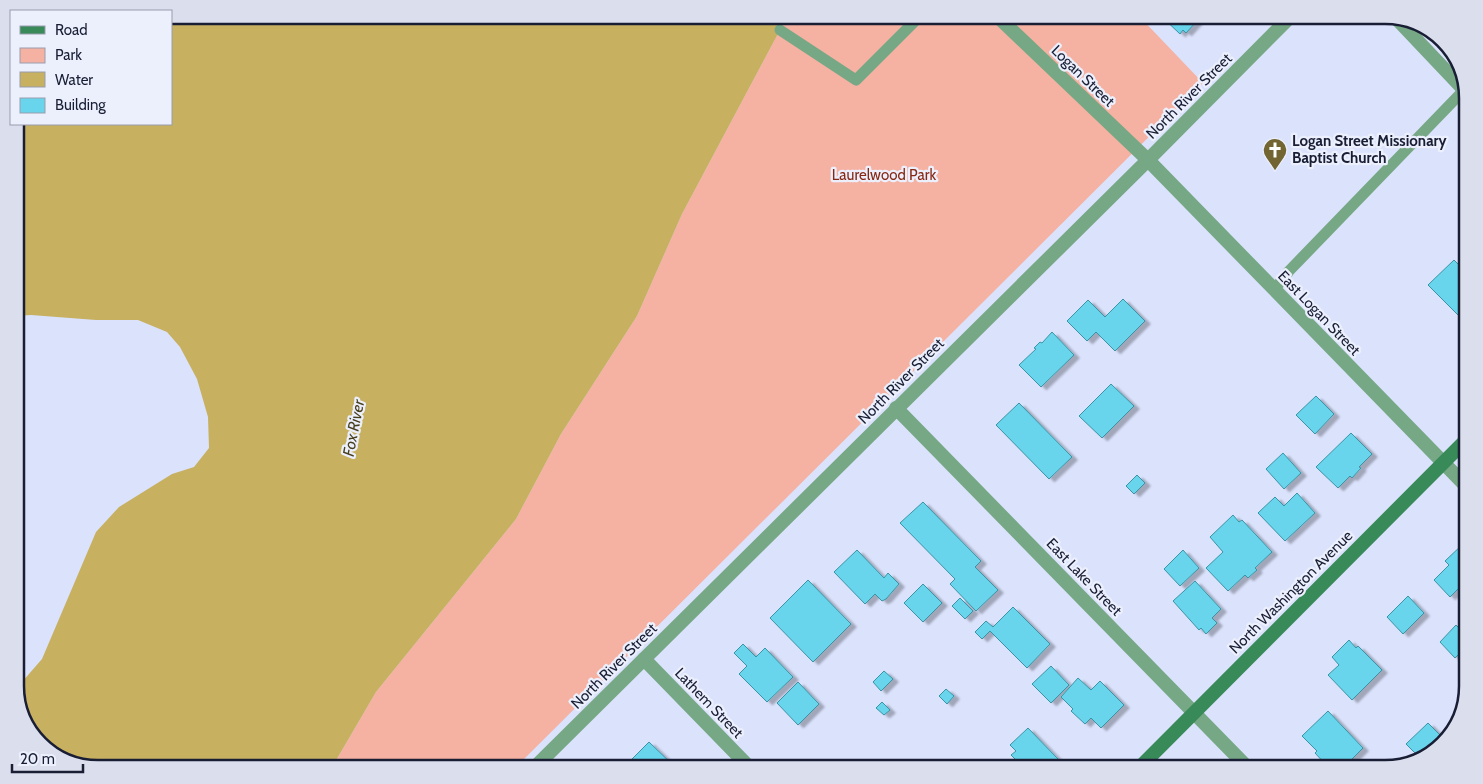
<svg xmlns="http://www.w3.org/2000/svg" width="1483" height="784" font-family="Cabin,sans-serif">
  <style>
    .green { fill: #f5b1a1 }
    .water { fill: #c7b060 }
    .building { fill: #69d5ec; stroke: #3994a6; filter: url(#shadow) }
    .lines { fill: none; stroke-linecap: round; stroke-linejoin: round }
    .service { stroke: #76a885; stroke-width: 11 }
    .minor { stroke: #76a885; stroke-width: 14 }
    .secondary { stroke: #388a58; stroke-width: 14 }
    .labels { text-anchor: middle; stroke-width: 4.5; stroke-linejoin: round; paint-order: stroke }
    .street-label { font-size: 15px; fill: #191e35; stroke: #ecf0fd }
    .poi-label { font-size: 15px; font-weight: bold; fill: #191e35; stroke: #ecf0fd; text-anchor: start }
    .park-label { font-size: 15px; fill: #882813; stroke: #ecf0fd }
    .water-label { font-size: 16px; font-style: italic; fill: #493f1c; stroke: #ecf0fd }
    .rim { fill: none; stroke: #191e35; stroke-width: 2.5 }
  </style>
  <defs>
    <filter id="shadow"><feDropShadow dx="5.5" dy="3" stdDeviation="1" flood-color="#0004"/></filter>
  </defs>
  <rect width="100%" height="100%" fill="#dbe2fc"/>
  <polygon class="green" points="788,15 1138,15 1203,83 514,769 331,769 376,692 516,519 561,434 637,316 682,214"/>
  <polygon class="water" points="171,15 788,15 682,214 637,316 561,434 516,519 376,692 331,769 97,769 61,760 29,732 15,692 15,690 42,659 96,532 119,507 172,474 194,467 209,448 208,417 197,379 180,347 167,332 138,320 96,320 31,315 15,316 15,124 171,124"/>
  <g class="building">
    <polygon points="1160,15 1197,15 1194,18 1197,21 1186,33 1183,30 1180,34"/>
    <polygon points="1468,160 1468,173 1467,174 1460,169"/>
    <polygon points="1454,260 1468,274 1468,325 1428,285"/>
    <polygon points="1123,299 1145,321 1115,351 1096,332 1087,341 1067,321 1088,300 1105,317"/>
    <polygon points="1052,332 1074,355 1041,387 1019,365 1036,349 1034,348 1040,342 1042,343"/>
    <polygon points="1111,384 1134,406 1102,438 1079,416"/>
    <polygon points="1316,396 1334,414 1315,434 1296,415"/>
    <polygon points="1019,403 1072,457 1049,479 996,425"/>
    <polygon points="1351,433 1372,454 1359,467 1361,468 1352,478 1350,476 1338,488 1316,467"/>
    <polygon points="1283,453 1301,473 1284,489 1266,469"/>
    <polygon points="1137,475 1145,483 1134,494 1126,486"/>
    <polygon points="1297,493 1315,513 1285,541 1258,513 1275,497 1284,506"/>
    <polygon points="923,502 981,561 975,567 998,590 976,611 950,584 955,579 900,523"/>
    <polygon points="1233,515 1239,522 1242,520 1272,552 1255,568 1257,570 1248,578 1245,575 1228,591 1206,568 1223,552 1210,537"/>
    <polygon points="1463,544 1468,549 1468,584 1466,581 1450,597 1434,580 1449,565 1445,561"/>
    <polygon points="857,550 884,578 888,573 899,584 886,599 882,601 875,594 865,604 834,572"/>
    <polygon points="1183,550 1199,568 1180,586 1164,569"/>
    <polygon points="808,580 851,624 813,662 770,618"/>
    <polygon points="1195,581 1221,609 1212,618 1217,623 1206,634 1201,628 1199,630 1173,601"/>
    <polygon points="923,584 942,603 923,622 904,603"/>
    <polygon points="1408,596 1424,613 1403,634 1387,617"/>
    <polygon points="960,598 973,611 965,619 952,606"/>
    <polygon points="1013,607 1050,644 1027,668 990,631 982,639 975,632 986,621 993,627"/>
    <polygon points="1456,625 1468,637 1468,645 1455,658 1440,642"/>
    <polygon points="1349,640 1356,648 1358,646 1382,670 1352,700 1328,675 1339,665 1332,657"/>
    <polygon points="743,644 756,657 765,648 793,677 767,702 739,674 747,666 734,653"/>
    <polygon points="1051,666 1069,685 1051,703 1032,684"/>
    <polygon points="884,671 893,679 881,691 873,682"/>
    <polygon points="1078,678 1091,690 1100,681 1124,705 1101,728 1091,718 1085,724 1071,711 1073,709 1061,697"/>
    <polygon points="798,682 819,704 798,725 777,703"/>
    <polygon points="946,689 954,696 947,704 939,696"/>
    <polygon points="882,702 890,710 884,715 876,708"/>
    <polygon points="1328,711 1363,748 1342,769 1335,769 1330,764 1327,766 1315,753 1317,751 1302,736"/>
    <polygon points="1428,723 1444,739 1427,758 1421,759 1406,744"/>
    <polygon points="1028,728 1058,759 1048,769 1025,769 1011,755 1016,751 1010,745"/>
    <polygon points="649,742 675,767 672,769 622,769"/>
  </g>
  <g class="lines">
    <g class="service">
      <polyline points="780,30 856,80 921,15"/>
      <polyline points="1274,290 1289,271 1464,90"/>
    </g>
    <g class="minor">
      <polyline points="996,15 1148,160 1468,488"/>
      <polyline points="1395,17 1468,94"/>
      <polyline points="896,408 1249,769"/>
      <polyline points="644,659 751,769"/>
      <polyline points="533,769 1148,160 1292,15"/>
    </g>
    <polyline class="secondary" points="1138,769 1468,438"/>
  </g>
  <defs>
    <g id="church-pin" transform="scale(1.25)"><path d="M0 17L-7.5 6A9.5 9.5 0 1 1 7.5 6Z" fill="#736532" stroke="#ecf0fd"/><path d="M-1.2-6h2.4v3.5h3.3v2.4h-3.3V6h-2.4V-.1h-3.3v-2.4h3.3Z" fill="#fff"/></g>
  </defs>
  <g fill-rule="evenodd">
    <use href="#church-pin" x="1275" y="150"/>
  </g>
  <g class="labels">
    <g class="street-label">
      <text transform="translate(1083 76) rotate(44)" y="5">Logan Street</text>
      <text transform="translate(1189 96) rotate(-45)" y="5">North River Street</text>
      <text transform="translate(1319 313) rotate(46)" y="5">East Logan Street</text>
      <text transform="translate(901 381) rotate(-45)" y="5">North River Street</text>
      <text transform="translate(1084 577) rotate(46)" y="5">East Lake Street</text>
      <text transform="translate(1291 592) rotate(-45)" y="5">North Washington Avenue</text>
      <text transform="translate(614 666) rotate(-45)" y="5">North River Street</text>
      <text transform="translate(709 703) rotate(46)" y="5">Lathem Street</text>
    </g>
    <g class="poi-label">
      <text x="1292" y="146">Logan Street Missionary<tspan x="1292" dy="17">Baptist Church</tspan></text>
    </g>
    <g class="park-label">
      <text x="884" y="180">Laurelwood Park</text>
    </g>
    <g class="water-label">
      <text transform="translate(353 428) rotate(-79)" y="6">Fox River</text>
    </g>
  </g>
  <path d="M0 0H1483V784H0ZM98 24H1385A74 74 0 0 1 1459 98V686A74 74 0 0 1 1385 760H98A74 74 0 0 1 24 686V98A74 74 0 0 1 98 24Z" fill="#dbdfed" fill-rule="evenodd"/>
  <path class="rim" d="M98 24H1385A74 74 0 0 1 1459 98V686A74 74 0 0 1 1385 760H98A74 74 0 0 1 24 686V98A74 74 0 0 1 98 24Z"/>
  <rect x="10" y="10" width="162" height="115" fill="#ecf0fd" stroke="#989cad"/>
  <rect x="20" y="26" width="25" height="8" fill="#388a58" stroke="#989cad"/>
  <text x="55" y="35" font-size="15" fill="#191e35">Road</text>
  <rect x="20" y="48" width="25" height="15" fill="#f5b1a1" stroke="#989cad"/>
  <text x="55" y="60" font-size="15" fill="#191e35">Park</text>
  <rect x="20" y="72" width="25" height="15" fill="#c7b060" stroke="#989cad"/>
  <text x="55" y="85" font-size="15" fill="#191e35">Water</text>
  <rect x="20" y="98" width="25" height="15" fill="#69d5ec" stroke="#989cad"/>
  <text x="55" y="110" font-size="15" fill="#191e35">Building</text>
  <path d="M12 764v8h71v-8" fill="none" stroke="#191e35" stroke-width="2.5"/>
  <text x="20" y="764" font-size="15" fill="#191e35" stroke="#ecf0fd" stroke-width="4" paint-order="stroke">20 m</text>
</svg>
